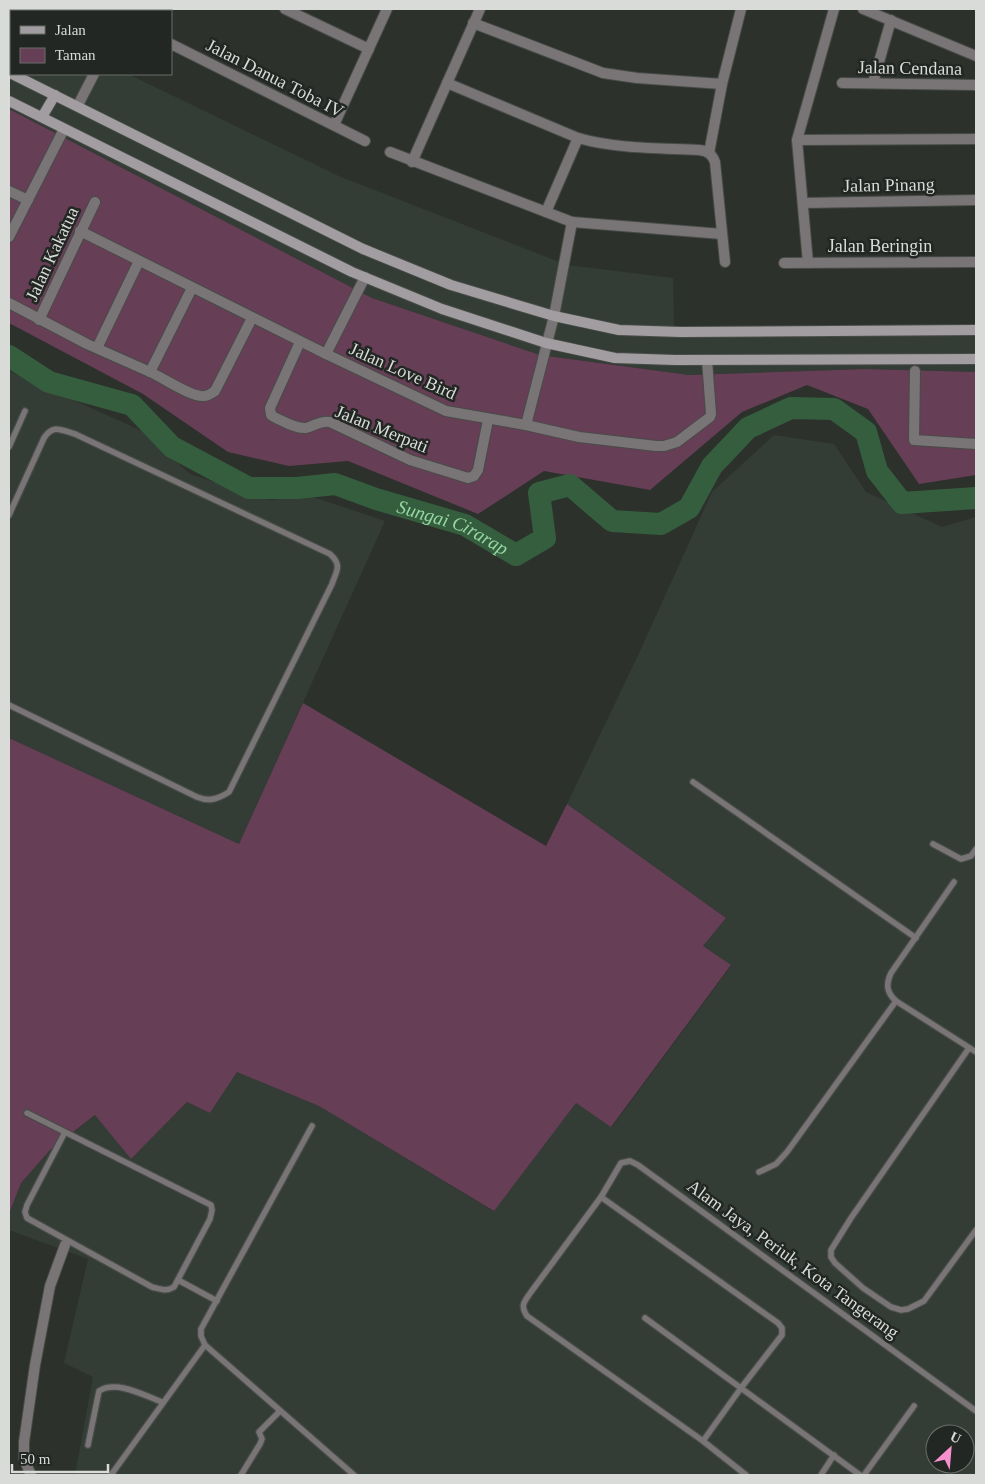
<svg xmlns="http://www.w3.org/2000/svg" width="985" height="1484" font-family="Georgia,serif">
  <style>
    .built { fill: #333d35; fill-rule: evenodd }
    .green { fill: #663e55 }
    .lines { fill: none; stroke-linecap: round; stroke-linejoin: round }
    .river { stroke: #355e3e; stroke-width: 22 }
    .lane-casing { stroke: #484c48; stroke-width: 8 }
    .street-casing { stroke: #484c48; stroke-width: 12 }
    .secondary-casing { stroke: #484c48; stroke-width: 12 }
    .lane { stroke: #797577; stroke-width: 5.5 }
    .street { stroke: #797577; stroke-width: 10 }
    .secondary { stroke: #a29da0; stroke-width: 10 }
    .labels { text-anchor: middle; stroke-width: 5; stroke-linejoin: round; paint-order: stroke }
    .street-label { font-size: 18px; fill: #d8dbd8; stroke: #222723 }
    .water-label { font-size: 19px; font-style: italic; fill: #95d7a1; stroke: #222723 }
  </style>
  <rect width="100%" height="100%" fill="#2c312c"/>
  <g class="built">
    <polygon points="9,13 11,14 11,74 128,74 341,177 567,265 673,278 674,326 976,326 976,372 865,369 689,375 540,355 372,298 9,109"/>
    <polygon points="9,371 142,431 190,474 270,500 310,496 385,521 239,844 9,738"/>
    <path d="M774 435 834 444 866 492 942 527 976 517V1475H75L93 1377 64 1363 88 1259 9 1230V1214L21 1183 50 1150 96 1115 131 1159 187 1102 210 1113 237 1072 319 1106 493 1211 576 1103 612 1127 731 966 703 946 726 918 567 804 640 651 712 492ZM935 1434H965V1464H935Z"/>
  </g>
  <g class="green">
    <polygon points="9,109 372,298 540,355 689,375 865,369 976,372 976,475 919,484 868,409 807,385 742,412 650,490 544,471 478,514 348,461 289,466 228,452 143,394 9,323"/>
    <polygon points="303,703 546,846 567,804 726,918 703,946 731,965 611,1127 576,1103 494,1211 319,1106 237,1072 210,1113 187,1102 131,1159 95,1115 50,1150 21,1183 9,1214 9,738 239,844"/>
  </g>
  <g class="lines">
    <path class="river" id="s1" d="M9 356 49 382 132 405 172 447 249 488H297L335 484 376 499 465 525 516 555 545 538 539 493 570 485 612 521 661 524 689 508 712 466 748 428 791 408 834 409 866 432 877 471 902 503 976 498"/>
    <g class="lane-casing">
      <g id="lane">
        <polyline points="9,447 25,411"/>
        <path d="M9 515 44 438C53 424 61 430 75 434L330 554C342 565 337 570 332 584L229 792C218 799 209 802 197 797L9 705"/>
        <polyline points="693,782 916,938"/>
        <polyline points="933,844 961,859 971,856 976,849"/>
        <path d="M954 882 891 973C886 984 886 992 896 1001L976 1052"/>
        <polyline points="969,1048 851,1218 831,1250 831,1257 835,1263 863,1288 891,1307 901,1310 908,1309 924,1301 976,1230"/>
        <path d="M27 1113 211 1205 212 1210 210 1219 174 1287C166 1292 160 1289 152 1287L27 1218 25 1212 27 1205 65 1132"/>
        <polyline points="312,1126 201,1329 201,1336 205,1345 354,1475"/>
        <polyline points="759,1172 776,1164 787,1152 896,1001"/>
        <polyline points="601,1197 621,1163 630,1161 638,1165 976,1411"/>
        <polyline points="178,1280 217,1301"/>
        <polyline points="645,1318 860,1475"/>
        <path d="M703 1441 741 1388 782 1335V1328L778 1323 601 1197 531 1292C524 1302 520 1305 527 1316L703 1441 746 1475"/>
        <path d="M88 1445 99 1391C117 1380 143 1395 162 1402"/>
        <polyline points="111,1475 205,1345"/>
        <polyline points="241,1475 260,1444 262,1439 259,1432 280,1411"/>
        <polyline points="821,1475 834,1455"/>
        <polyline points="864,1475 914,1406"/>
      </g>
    </g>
    <g class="street-casing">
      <g id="street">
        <polyline points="100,9 105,11"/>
        <polyline points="285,9 369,49"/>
        <polyline points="863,9 976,56"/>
        <polyline points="156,11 158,9"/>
        <polyline points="473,23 603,73 637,78 722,84"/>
        <polyline points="171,44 365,141"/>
        <path d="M447 83 578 138C617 149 659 148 699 150 708 151 712 154 715 162L725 262"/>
        <polyline points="842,83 976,85"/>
        <polyline points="873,83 891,20"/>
        <polyline points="78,105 94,74"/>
        <polyline points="334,125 387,9"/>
        <polyline points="797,140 976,139"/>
        <polyline points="390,152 572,222 722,234"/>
        <polyline points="709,153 722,84 741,9"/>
        <polyline points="412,162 480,9"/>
        <polyline points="9,191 28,200"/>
        <polyline points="803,203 976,200"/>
        <polyline points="546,212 578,138"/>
        <polyline points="80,231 326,354 365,277"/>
        <polyline points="9,237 64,129"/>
        <polyline points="784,263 976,262"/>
        <polyline points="808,263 797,140 834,9"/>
        <path d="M192 288 150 372C162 377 192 398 204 396 208 396 212 393 215 391L252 318"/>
        <polyline points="9,303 87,344 150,372"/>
        <polyline points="39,320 95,202"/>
        <path d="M300 342 270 408 271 415 274 417C283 421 296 429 306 428 314 426 321 420 330 422L410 460 468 478 474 476 478 470 488 420"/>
        <polyline points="97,348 139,261"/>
        <polyline points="326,354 446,411 526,425 579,437 656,446 664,446 677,442 710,417 711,414 707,360"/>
        <polyline points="915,371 914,440 976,444"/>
        <polyline points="526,425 554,316 572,222"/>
        <polyline points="31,1475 24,1459 24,1442 35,1365 50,1286 65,1245"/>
      </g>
    </g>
    <g class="secondary-casing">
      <g id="secondary">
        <polyline points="12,74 363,249 451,285 554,316 619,330 681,332 976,330"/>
        <polyline points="9,101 352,272 442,309 546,343 615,358 675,360 976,359"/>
        <polyline points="42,117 55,95"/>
      </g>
    </g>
    <use href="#lane" class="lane"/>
    <use href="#street" class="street"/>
    <use href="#secondary" class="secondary"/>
  </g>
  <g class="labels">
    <g class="street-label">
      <text transform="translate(910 68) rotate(1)" y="6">Jalan Cendana</text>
      <text transform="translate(275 78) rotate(27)" y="6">Jalan Danua Toba IV</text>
      <text transform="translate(889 185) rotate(-1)" y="6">Jalan Pinang</text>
      <text x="880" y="252">Jalan Beringin</text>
      <text transform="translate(52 254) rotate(-65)" y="6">Jalan Kakatua</text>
      <text transform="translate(403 371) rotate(24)" y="6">Jalan Love Bird</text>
      <text transform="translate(382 429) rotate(22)" y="6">Jalan Merpati</text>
      <text transform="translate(793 1259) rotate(36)" y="6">Alam Jaya, Periuk, Kota Tangerang</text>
    </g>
    <g class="water-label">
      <text dy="7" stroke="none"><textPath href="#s1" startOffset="491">Sungai Cirarap</textPath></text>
    </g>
  </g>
  <rect width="985" height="1484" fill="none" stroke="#d8dbd8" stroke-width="20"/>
  <rect x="10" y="10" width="162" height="65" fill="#222723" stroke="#6b6f6b"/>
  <rect x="20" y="26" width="25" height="8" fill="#a29da0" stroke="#6b6f6b"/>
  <text x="55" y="35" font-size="15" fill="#d8dbd8">Jalan</text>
  <rect x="20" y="48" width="25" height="15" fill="#663e55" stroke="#6b6f6b"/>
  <text x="55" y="60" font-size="15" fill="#d8dbd8">Taman</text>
  <g transform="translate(950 1449) rotate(26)"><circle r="24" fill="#222723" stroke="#6b6f6b"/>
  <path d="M0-4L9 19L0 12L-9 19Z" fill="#f790cd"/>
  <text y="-8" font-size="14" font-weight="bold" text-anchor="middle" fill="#d8dbd8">U</text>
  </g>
  <path d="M12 1464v8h96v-8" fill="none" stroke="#d8dbd8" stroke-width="2.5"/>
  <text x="20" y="1464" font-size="15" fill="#d8dbd8" stroke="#222723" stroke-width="4" paint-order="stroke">50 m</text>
</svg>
